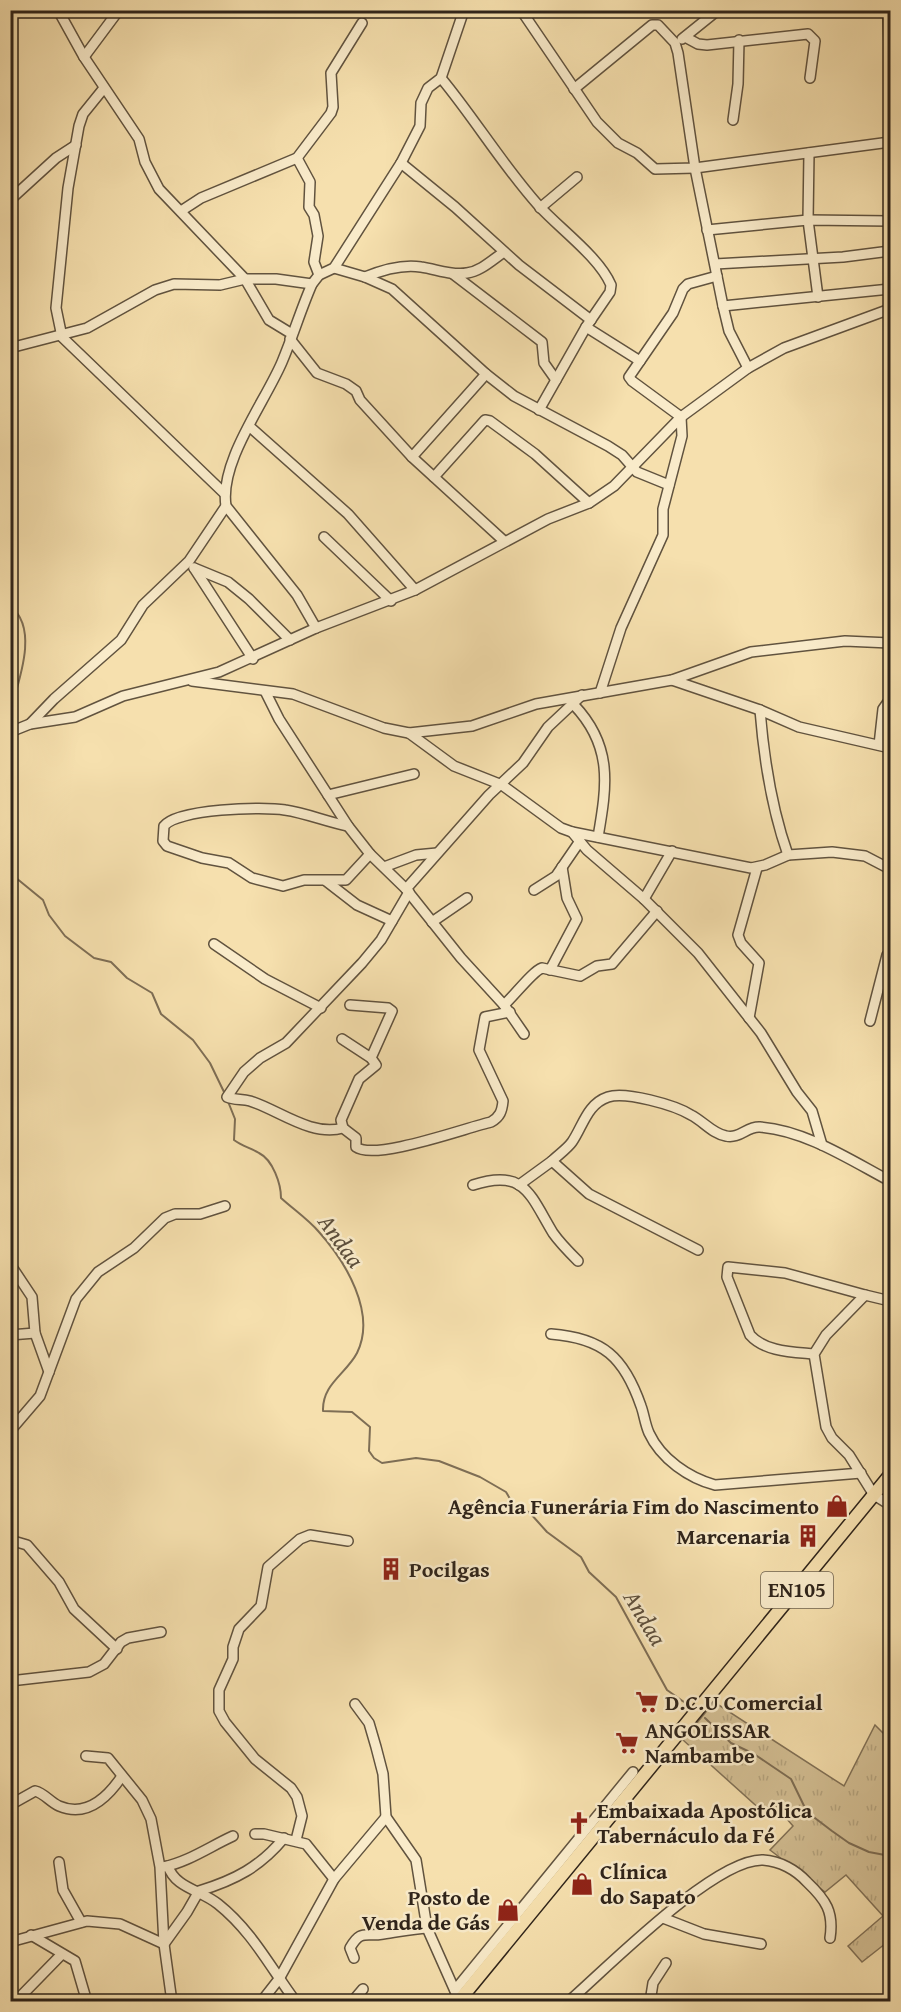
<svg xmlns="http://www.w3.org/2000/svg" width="901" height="2012" font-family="'Gentium Book Plus',serif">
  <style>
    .grass { fill: url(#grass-tufts); stroke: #827258; stroke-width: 1.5 }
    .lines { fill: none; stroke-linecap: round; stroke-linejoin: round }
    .stream { stroke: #7e6e55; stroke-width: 2 }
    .minor-casing { stroke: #61533f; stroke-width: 12 }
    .major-casing { stroke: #2f241a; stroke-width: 15 }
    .minor { stroke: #f9ebca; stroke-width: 9 }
    .major { stroke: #f6e0ae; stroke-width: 12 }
    .labels { text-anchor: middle; stroke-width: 5; stroke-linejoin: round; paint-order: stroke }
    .shield { fill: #f9ebca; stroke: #6c604f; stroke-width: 1.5 }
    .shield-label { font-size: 21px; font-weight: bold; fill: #2f241a }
    .poi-label { font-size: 22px; font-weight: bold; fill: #2f241a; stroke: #f9ebca; text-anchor: start }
    .water-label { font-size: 24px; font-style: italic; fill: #5d4f3c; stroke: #f9ebca }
  </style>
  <defs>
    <pattern id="grass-tufts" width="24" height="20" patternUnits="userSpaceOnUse" patternTransform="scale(1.5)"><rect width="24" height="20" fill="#d4c095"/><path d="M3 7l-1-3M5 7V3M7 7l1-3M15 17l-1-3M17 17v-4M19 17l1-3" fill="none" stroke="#b6a580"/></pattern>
  </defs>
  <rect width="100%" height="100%" fill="#f6e0ae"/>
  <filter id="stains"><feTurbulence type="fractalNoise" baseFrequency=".00333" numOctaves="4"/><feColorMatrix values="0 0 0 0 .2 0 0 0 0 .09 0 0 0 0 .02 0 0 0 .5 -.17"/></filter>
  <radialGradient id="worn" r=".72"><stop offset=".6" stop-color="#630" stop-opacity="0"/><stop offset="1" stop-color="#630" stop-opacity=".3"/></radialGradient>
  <polygon class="grass" points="714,1702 844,1786 875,1725 890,1740 890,1940 862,1962 848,1946 883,1916 846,1875 825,1892 770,1850 793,1826 773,1803 762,1811 683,1740"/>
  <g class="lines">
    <g class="stream">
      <path d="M10 606C40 628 18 683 10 712"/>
      <polyline points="10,873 43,900 49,915 65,936 94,958 111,962 127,978 152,993 161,1014 193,1040 210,1063 225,1094"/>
      <path d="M227 1099 235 1119 234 1140C242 1146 251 1148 259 1153 273 1160 281 1184 281 1198 293 1209 308 1219 319 1232 345 1261 377 1313 357 1353 346 1374 322 1384 323 1411L352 1412 370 1427 369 1451 374 1458 382 1463 416 1458 439 1461 480 1477 506 1492 513 1504 530 1513 547 1532 581 1557 589 1572 616 1597 667 1690 691 1707"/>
      <polyline points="705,1718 731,1743 754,1754 791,1779 807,1812 832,1831 849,1843 869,1852 890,1856"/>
    </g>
    <g class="minor-casing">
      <g id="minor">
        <polyline points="58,10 84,57 139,139 145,162 159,189 245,279 269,320 292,334"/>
        <polyline points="521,10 597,122 618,143 637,153 655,169 695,168 890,142"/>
        <polyline points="888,10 890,72"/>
        <polyline points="685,37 698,44 707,45 808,34 815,41 810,78"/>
        <polyline points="682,39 718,10"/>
        <polyline points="84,57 119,10"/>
        <path d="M441 78C475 119 503 166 539 206 560 229 599 257 611 285L610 292 586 327 539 410"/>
        <polyline points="104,88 83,114 79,126 68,188 56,308 62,337 224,493"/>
        <polyline points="574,89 652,25 658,25 675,43 678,53 695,168 723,306 729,331 748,368"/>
        <polyline points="733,120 738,84 739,40"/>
        <polyline points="809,153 808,220 818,297"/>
        <polyline points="297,158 310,182 309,207 314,215 318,236 314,262 319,275"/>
        <polyline points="401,163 455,207 519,265 591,320"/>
        <polyline points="10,200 56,158 76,145"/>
        <polyline points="540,208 577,177"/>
        <polyline points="181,211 201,198 297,158 331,113 333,107 331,73 362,23"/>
        <polyline points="707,230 808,220 890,221"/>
        <polyline points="715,264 843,257 890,251"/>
        <polyline points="334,268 365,277 392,289 486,374 514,396 608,446 622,455 637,472 669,485"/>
        <polyline points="453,274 542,342 544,363 556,380"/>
        <path d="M365 277C382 270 403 264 421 267 436 269 452 276 467 273 481 271 492 260 504 252"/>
        <polyline points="723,306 890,289"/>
        <polyline points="586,327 640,361"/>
        <polyline points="290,339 317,373 346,384 356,391 360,400 412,457 504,541"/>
        <polyline points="10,348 87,328 155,290 174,284 220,285 245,279 276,279 312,284"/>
        <polyline points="250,427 348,514 415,590"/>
        <polyline points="412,457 486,374"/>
        <polyline points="434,477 485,420 490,421 535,454 589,503"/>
        <polyline points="324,537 391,601"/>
        <polyline points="194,568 228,582 249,599 290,640"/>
        <polyline points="194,568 253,659"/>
        <path d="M316 628 297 595 226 506C219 462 265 402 282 362 293 336 301 309 312 284L319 275 334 268 401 163 420 126 421 103 428 88 441 78 464 10"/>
        <polyline points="672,680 760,710 799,727 890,748"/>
        <polyline points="192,681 293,694 384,728 409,733 472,726 536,704 672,680 751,652 845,641 890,643"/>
        <polyline points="265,691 279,719 348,826 370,854 406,889 461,958 504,1005 524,1034"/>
        <polyline points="600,693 621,628 663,535 663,509 682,436 681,417 632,381 629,377 673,313 683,289 688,284 717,276"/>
        <path d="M574 705C613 746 607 785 598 837"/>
        <path d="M760 710C764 760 771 807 788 855"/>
        <polyline points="30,724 54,699 121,640 143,605 189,561 226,506"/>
        <polyline points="10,732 30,724 75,717 123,696 219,672 316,628 415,590 548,519 589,503 614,486 681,417 748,368 784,348 890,309"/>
        <polyline points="409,733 454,766 502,785 561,828 572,832 751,868 765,865 788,855 832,852 865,856 890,869"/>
        <polyline points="879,745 883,709 890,699"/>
        <polyline points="328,795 414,774"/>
        <path d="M348 826C327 822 306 813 285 810 264 806 176 809 164 826L163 841 167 846 202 858 229 863 252 878 283 886 304 880H346L370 854"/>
        <polyline points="572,832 587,850 644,899 698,953 761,1033 797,1092 812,1111 822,1145"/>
        <polyline points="384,867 416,855 437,853"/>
        <polyline points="326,881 357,905 392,921"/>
        <polyline points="406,889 489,795 523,763 548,727 582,695"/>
        <polyline points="534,890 556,876 580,841"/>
        <path d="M409 892 381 940 362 963 286 1043 260 1058 244 1072 227 1097C234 1100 242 1099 250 1101 279 1110 311 1137 343 1128L356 1138V1147C375 1161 465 1128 491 1122 500 1117 502 1111 503 1101L479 1050 485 1017 510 1012"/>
        <polyline points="644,899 672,851"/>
        <polyline points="432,922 467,898"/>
        <polyline points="214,944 265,979 321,1008"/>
        <polyline points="550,970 577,919 567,898 562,867"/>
        <polyline points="350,1005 388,1008 392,1011 371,1058"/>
        <path d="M504 1005C514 996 533 971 542 968L580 976 597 966 612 964 657 911"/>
        <polyline points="749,1018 759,963 741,943 738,935 757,868"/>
        <polyline points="870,1021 887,955 890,951"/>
        <polyline points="342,1039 371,1058 376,1065 359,1079 341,1120 343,1128"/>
        <path d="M473 1185C525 1168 530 1195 553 1233 560 1243 569 1252 578 1261"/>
        <polyline points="519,1185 552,1161"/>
        <path d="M698 1250 589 1194 552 1161C558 1155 567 1149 572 1142 583 1126 587 1104 608 1097 625 1091 675 1105 691 1115 703 1121 713 1134 726 1136 740 1139 747 1126 760 1127 805 1130 852 1161 890 1181"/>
        <polyline points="10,1264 32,1297 35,1333 49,1372"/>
        <polyline points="890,1301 865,1295 826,1335 814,1354 826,1427 832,1438 849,1455 874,1495 890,1505"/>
        <path d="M551 1334C603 1338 624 1357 641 1406 644 1414 645 1424 649 1433 661 1459 689 1478 715 1485L861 1473"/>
        <polyline points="10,1335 35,1333"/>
        <path d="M814 1354C793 1352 765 1352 750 1335L727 1277 728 1267 785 1273 865 1295"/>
        <polyline points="10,1431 40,1396 76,1299 98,1272 134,1248 165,1218 175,1214 200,1214 225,1206"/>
        <polyline points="10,1540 27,1545 59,1582 74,1609 117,1649"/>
        <polyline points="10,1681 89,1672 104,1664 121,1642 128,1638 161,1632"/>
        <polyline points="355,1704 369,1723 376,1747 383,1774 386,1817 416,1860 427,1928 459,2000"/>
        <polyline points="86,1756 108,1758 142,1800 151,1819 160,1867 164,1944 172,2002"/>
        <path d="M10 1805 35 1791C44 1793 50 1802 59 1806 87 1818 108 1797 122 1776"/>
        <polyline points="255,1834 264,1834 306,1844 334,1879"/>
        <polyline points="296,1840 302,1816 297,1797 291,1788 255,1759 225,1722 219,1711 219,1690 233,1659 233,1647 239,1629 261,1606 268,1567 300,1539 310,1535 348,1541"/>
        <polyline points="59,1862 63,1890 81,1922"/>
        <path d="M168 1866C175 1888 201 1890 218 1904 252 1931 270 1967 296 2002"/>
        <path d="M163 1867C188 1862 209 1847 233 1836"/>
        <polyline points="663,1918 704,1934 761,1944"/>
        <polyline points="31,1935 75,1961 87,2002"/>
        <path d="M10 1942 87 1921 120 1924 164 1944 187 1912 199 1891C235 1880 260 1867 284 1838"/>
        <path d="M354 1958 350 1948C361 1929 365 1937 383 1934 398 1932 412 1929 427 1928"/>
        <polyline points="455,1990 633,1772"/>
        <polyline points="20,1997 61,1955"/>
        <polyline points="261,2002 279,1979 334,1879 386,1817"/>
        <polyline points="352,2002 363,1989"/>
        <path d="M568 2002C606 1969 715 1858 763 1860 780 1861 796 1870 807 1882 826 1900 834 1912 830 1938"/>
        <polyline points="650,2002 653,1983 666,1963"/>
      </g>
    </g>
    <g class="major-casing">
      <polyline id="major" points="458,2002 890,1475"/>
    </g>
    <use href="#minor" class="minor"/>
    <use href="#major" class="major"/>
  </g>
  <defs>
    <g id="shop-bare" transform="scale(1.8)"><path d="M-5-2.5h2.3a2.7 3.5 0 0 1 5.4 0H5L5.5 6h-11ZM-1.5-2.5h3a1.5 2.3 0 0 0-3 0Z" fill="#8f2418" stroke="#f9ebca" stroke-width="2.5" paint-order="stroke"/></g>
    <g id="building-bare" transform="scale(1.8)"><path d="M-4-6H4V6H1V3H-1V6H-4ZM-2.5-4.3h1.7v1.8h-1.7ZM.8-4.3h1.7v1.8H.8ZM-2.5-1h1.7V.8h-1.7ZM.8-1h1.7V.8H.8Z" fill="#8f2418" stroke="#f9ebca" stroke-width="2.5" paint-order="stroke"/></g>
    <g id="supermarket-bare" transform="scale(1.8)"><path d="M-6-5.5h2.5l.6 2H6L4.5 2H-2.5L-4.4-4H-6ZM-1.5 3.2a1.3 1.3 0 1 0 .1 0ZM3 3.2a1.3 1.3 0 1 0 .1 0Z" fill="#8f2418" stroke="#f9ebca" stroke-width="2.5" paint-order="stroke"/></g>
    <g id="church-bare" transform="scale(1.8)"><path d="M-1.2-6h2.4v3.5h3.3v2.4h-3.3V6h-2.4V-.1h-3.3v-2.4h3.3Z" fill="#8f2418" stroke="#f9ebca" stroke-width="2.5" paint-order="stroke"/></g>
  </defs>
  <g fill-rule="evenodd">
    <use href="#shop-bare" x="837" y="1506"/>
    <use href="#building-bare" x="808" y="1536"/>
    <use href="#building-bare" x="391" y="1569"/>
    <use href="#supermarket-bare" x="647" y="1702"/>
    <use href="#supermarket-bare" x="627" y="1743"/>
    <use href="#church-bare" x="579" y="1823"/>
    <use href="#shop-bare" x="582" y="1884"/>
    <use href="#shop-bare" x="508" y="1910"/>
  </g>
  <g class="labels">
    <rect class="shield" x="761" y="1572" width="72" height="36" rx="4.5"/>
    <g class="shield-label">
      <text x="797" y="1597">EN105</text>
    </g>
    <g class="poi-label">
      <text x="819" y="1514" text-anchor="end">Agência Funerária Fim do Nascimento</text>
      <text x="790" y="1544" text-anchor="end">Marcenaria</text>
      <text x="409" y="1577">Pocilgas</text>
      <text x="665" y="1710">D.C.U Comercial</text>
      <text x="645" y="1738">ANGOLISSAR<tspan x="645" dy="25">Nambambe</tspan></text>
      <text x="597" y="1818">Embaixada Apostólica<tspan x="597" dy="25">Tabernáculo da Fé</tspan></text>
      <text x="600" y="1879">Clínica<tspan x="600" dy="25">do Sapato</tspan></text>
      <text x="490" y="1905" text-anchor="end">Posto de<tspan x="490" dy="25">Venda de Gás</tspan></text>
    </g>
    <g class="water-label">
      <text transform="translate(341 1241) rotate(54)" y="8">Andaa</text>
      <text transform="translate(645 1618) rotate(59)" y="8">Andaa</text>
    </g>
  </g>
  <rect width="901" height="2012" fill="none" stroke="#f6e0ae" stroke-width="36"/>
  <rect x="12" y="12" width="877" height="1988" fill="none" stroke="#2f241a" stroke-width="3"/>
  <rect x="18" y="18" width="865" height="1976" fill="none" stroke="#2f241a" stroke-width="1.5"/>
  <rect width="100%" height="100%" filter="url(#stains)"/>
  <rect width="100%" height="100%" fill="url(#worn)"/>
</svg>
